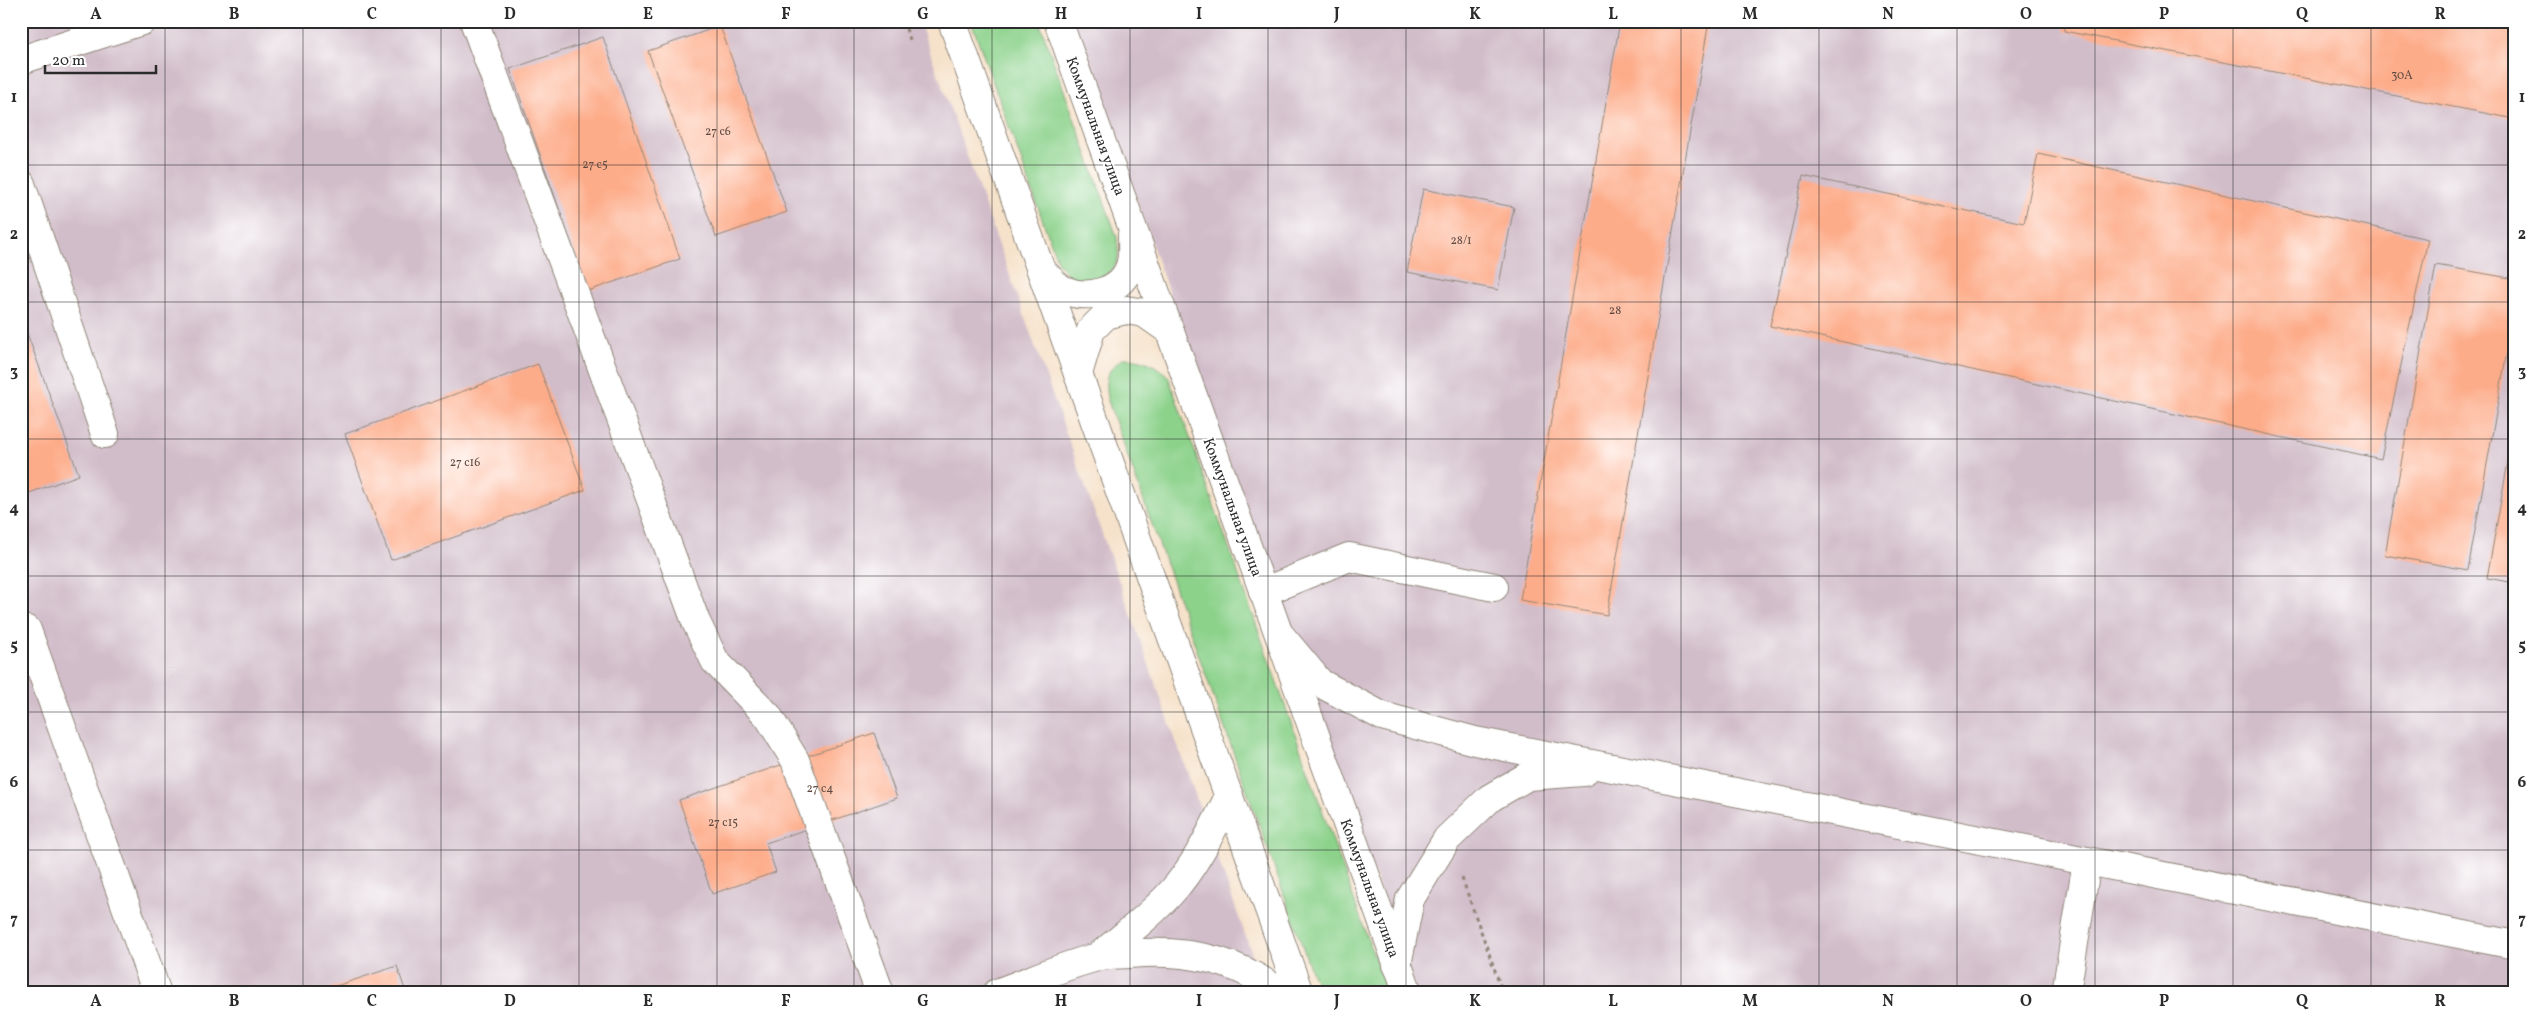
<svg xmlns="http://www.w3.org/2000/svg" width="2536" height="1014" font-family="Vollkorn,serif">
  <style>
    .industrial { fill: #d1bdc9 }
    .green { fill: #8cd28b; stroke: #5c7e5b }
    .building { fill: #fdac89 }
    .lines { fill: none; stroke-linecap: round; stroke-linejoin: round }
    .minor-casing { stroke: #90867a; stroke-width: 30 }
    .major-casing { stroke: #90867a; stroke-width: 30 }
    .path { stroke: #90867a; stroke-width: 3; stroke-dasharray: 4 4; stroke-linecap: butt }
    .minor { stroke: #fff; stroke-width: 28 }
    .major { stroke: #fff; stroke-width: 28 }
    .grid { fill: none; stroke: #2b2b2b; stroke-width: 1; stroke-opacity: 0.55 }
    .labels { text-anchor: middle; stroke-width: 4; stroke-linejoin: round; paint-order: stroke }
    .number-label { font-size: 12px; fill: #604b42 }
    .street-label { font-size: 15px; fill: #2b2b2b; stroke: #fff }
    .neatline { fill: none; stroke: #2b2b2b; stroke-width: 2 }
    .grid-label { font-size: 16px; text-anchor: middle; font-weight: bold; fill: #2b2b2b }
  </style>
  <rect width="100%" height="100%" fill="#fff"/>
  <filter id="ink" filterUnits="userSpaceOnUse"><feTurbulence type="fractalNoise" baseFrequency=".02" numOctaves="2"/><feDisplacementMap in="SourceGraphic" scale="10" xChannelSelector="R" yChannelSelector="G"/><feConvolveMatrix kernelMatrix="1 2 1 2 8 2 1 2 1" color-interpolation-filters="sRGB"/></filter>
  <filter id="wash" filterUnits="userSpaceOnUse"><feTurbulence type="fractalNoise" baseFrequency=".0096" numOctaves="4" result="noise"/><feDisplacementMap in="SourceGraphic" scale="20" xChannelSelector="R" yChannelSelector="G"/><feGaussianBlur stdDeviation="1.12" result="paint"/><feColorMatrix in="noise" values="0 0 0 0 0 0 0 0 0 0 0 0 0 0 0 0 0 1.4 0 .05"/><feComposite in="paint" operator="in"/></filter>
  <g filter="url(#wash)">
    <rect width="100%" height="100%" fill="#f6e2ca"/>
    <g class="industrial">
      <polygon points="21,21 919,21 1266,993 21,993"/>
      <polygon points="1073,21 2515,21 2515,993 1416,993"/>
    </g>
    <g class="green">
      <path d="M971 21H1039L1117 237C1117 244 1119 252 1118 258 1113 279 1089 281 1071 278L1058 263Z"/>
      <path d="M1123 358C1142 358 1153 363 1168 376L1387 993H1319L1107 398C1104 376 1106 372 1123 358Z"/>
    </g>
    <g id="blocks">
      <g class="building">
        <polygon points="1620,21 1709,21 1607,615 1520,600"/>
        <polygon points="2066,21 2515,21 2515,119 2064,31"/>
        <polygon points="720,26 787,212 716,237 648,51"/>
        <polygon points="603,37 680,259 588,291 510,69"/>
        <polygon points="2038,154 2428,239 2381,459 1770,326 1803,176 2024,223"/>
        <polygon points="1423,189 1514,207 1498,290 1407,272"/>
        <polygon points="2436,265 2515,279 2515,307 2468,570 2385,555"/>
        <polygon points="21,317 79,475 21,496"/>
        <polygon points="538,364 585,490 391,560 345,434"/>
        <polygon points="2514,429 2515,429 2515,583 2487,578"/>
        <polygon points="874,733 897,798 766,843 776,872 712,894 679,800"/>
        <polygon points="397,966 406,993 332,993 330,988"/>
      </g>
    </g>
  </g>
  <g filter="url(#ink)">
    <use href="#blocks" fill-opacity="0" stroke="#90867a" stroke-width="1"/>
    <g class="lines">
      <g class="minor-casing">
        <g id="minor">
          <polyline points="474,21 696,622 715,661 768,716 795,760 880,993"/>
          <polyline points="21,60 142,21"/>
          <polyline points="21,184 105,434"/>
          <polyline points="1263,592 1349,557 1494,587"/>
          <polyline points="27,630 157,993"/>
          <polyline points="1281,636 1320,683 1382,716 1475,741 2515,945"/>
          <path d="M1099 956C1123 937 1147 918 1169 895 1195 867 1212 831 1229 796"/>
          <polyline points="1397,965 1410,899 1447,839 1490,798 1528,776 1584,772"/>
          <path d="M997 993C1030 981 1064 965 1098 957 1108 954 1119 955 1129 954 1184 949 1235 958 1280 993"/>
          <polyline points="2066,993 2087,861"/>
        </g>
      </g>
      <g class="major-casing">
        <g id="major">
          <polyline points="952,21 1299,993"/>
          <polyline points="1058,21 1408,993"/>
          <path d="M1041 270C1048 276 1056 287 1064 290 1089 301 1125 291 1131 262 1133 254 1132 244 1132 235"/>
          <polyline points="1078,374 1091,330 1106,315 1126,310 1144,313 1170,331"/>
        </g>
      </g>
      <g class="path">
        <polyline points="903,21 911,42"/>
        <polyline points="1462,878 1503,993"/>
      </g>
      <use href="#minor" class="minor"/>
      <use href="#major" class="major"/>
    </g>
  </g>
  <path class="grid" d="M165 21V993M303 21V993M441 21V993M579 21V993M717 21V993M854 21V993M992 21V993M1130 21V993M1268 21V993M1406 21V993M1544 21V993M1681 21V993M1819 21V993M1957 21V993M2095 21V993M2233 21V993M2371 21V993M21 165H2515M21 302H2515M21 439H2515M21 576H2515M21 712H2515M21 850H2515"/>
  <g class="labels">
    <g class="number-label">
      <text x="2402" y="79">30А</text>
      <text x="718" y="135">27 c6</text>
      <text x="595" y="168">27 c5</text>
      <text x="1461" y="244">28/1</text>
      <text x="1615" y="314">28</text>
      <text x="465" y="466">27 c16</text>
      <text x="820" y="792">27 c4</text>
      <text x="723" y="826">27 c15</text>
    </g>
    <g class="street-label">
      <text transform="translate(1096 126) rotate(70)" y="5">Коммунальная улица</text>
      <text transform="translate(1233 507) rotate(70)" y="5">Коммунальная улица</text>
      <text transform="translate(1370 888) rotate(70)" y="5">Коммунальная улица</text>
    </g>
  </g>
  <rect width="2536" height="1014" fill="none" stroke="#fff" stroke-width="55"/>
  <path d="M45 65v8h111v-8" fill="none" stroke="#2b2b2b" stroke-width="2.5"/>
  <text x="52" y="65" font-size="15" fill="#2b2b2b" stroke="#ffffff" stroke-width="4" paint-order="stroke">20 m</text>
  <rect x="28" y="28" width="2480" height="958" class="neatline"/>
  <g class="grid-label">
    <text x="96" y="19">A</text>
    <text x="234" y="19">B</text>
    <text x="372" y="19">C</text>
    <text x="510" y="19">D</text>
    <text x="648" y="19">E</text>
    <text x="786" y="19">F</text>
    <text x="923" y="19">G</text>
    <text x="1061" y="19">H</text>
    <text x="1199" y="19">I</text>
    <text x="1337" y="19">J</text>
    <text x="1475" y="19">K</text>
    <text x="1613" y="19">L</text>
    <text x="1750" y="19">M</text>
    <text x="1888" y="19">N</text>
    <text x="2026" y="19">O</text>
    <text x="2164" y="19">P</text>
    <text x="2302" y="19">Q</text>
    <text x="2440" y="19">R</text>
    <text x="14" y="102">1</text>
    <text x="2522" y="102">1</text>
    <text x="14" y="239">2</text>
    <text x="2522" y="239">2</text>
    <text x="14" y="376">3</text>
    <text x="2522" y="376">3</text>
    <text x="14" y="513">4</text>
    <text x="2522" y="513">4</text>
    <text x="14" y="650">5</text>
    <text x="2522" y="650">5</text>
    <text x="14" y="787">6</text>
    <text x="2522" y="787">6</text>
    <text x="14" y="924">7</text>
    <text x="2522" y="924">7</text>
    <text x="96" y="1006">A</text>
    <text x="234" y="1006">B</text>
    <text x="372" y="1006">C</text>
    <text x="510" y="1006">D</text>
    <text x="648" y="1006">E</text>
    <text x="786" y="1006">F</text>
    <text x="923" y="1006">G</text>
    <text x="1061" y="1006">H</text>
    <text x="1199" y="1006">I</text>
    <text x="1337" y="1006">J</text>
    <text x="1475" y="1006">K</text>
    <text x="1613" y="1006">L</text>
    <text x="1750" y="1006">M</text>
    <text x="1888" y="1006">N</text>
    <text x="2026" y="1006">O</text>
    <text x="2164" y="1006">P</text>
    <text x="2302" y="1006">Q</text>
    <text x="2440" y="1006">R</text>
  </g>
</svg>
